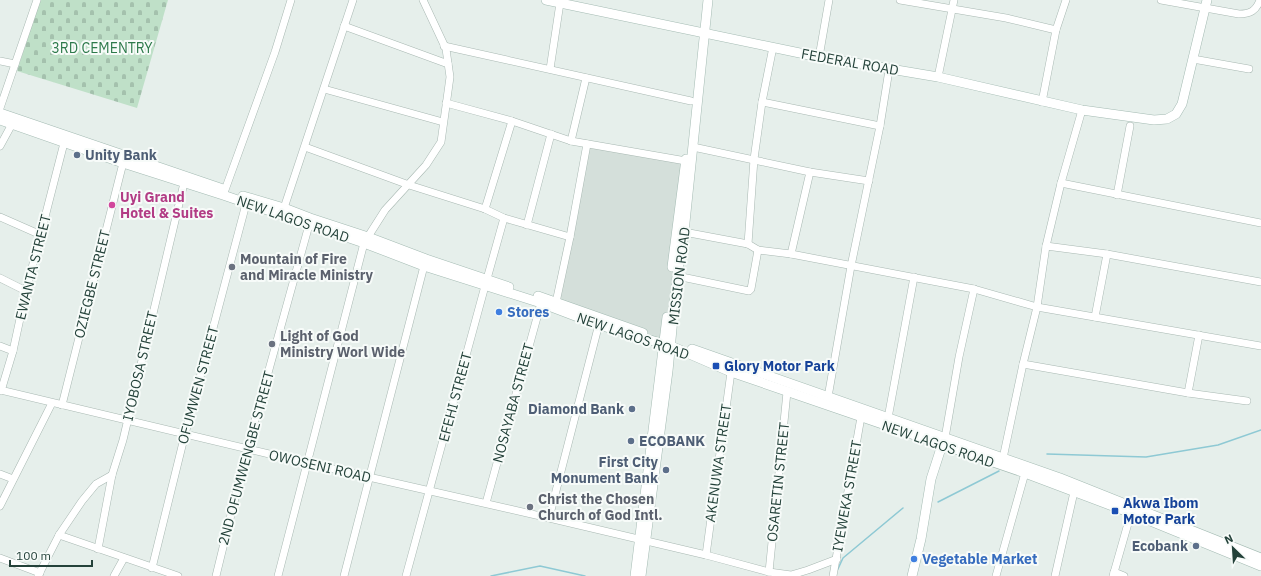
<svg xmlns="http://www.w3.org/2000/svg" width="1261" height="576" font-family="'IBM Plex Sans',sans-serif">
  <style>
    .built { fill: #d4dfda }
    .cemetery { fill: url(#cemetery-stones) }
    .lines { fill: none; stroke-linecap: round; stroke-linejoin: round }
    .stream { stroke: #8ec9d4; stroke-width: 1.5 }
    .street-casing { stroke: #a8b8b2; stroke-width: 8 }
    .secondary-casing { stroke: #a4bbb3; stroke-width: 10 }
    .street { stroke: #fff; stroke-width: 7 }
    .secondary { stroke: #fff; stroke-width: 9 }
    .service-dot { fill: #5c6f8a; stroke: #f7fbf9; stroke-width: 1.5 }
    .hotel-dot { fill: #d1479c; stroke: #f7fbf9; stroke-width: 1.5 }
    .worship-dot { fill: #6b7280; stroke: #f7fbf9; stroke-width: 1.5 }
    .shop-dot { fill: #3f7fe0; stroke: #f7fbf9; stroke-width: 1.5 }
    .transit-dot { fill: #1a4fb4; stroke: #f7fbf9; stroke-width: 1.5 }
    .labels { text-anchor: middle; stroke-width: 4; stroke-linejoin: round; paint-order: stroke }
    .park-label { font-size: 14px; fill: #2d7a4b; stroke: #f7fbf9 }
    .street-label { font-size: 14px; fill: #24423a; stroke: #f7fbf9 }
    .service-label { font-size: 14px; font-weight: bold; fill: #4e5e75; stroke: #f7fbf9; text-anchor: end }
    .hotel-label { font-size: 14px; font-weight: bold; fill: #b23c85; stroke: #f7fbf9; text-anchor: start }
    .worship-label { font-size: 14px; font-weight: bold; fill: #5b616d; stroke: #f7fbf9; text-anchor: start }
    .shop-label { font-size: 14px; font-weight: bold; fill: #366cbe; stroke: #f7fbf9; text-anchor: start }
    .transit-label { font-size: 14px; font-weight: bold; fill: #164399; stroke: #f7fbf9; text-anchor: start }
  </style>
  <defs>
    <pattern id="cemetery-stones" width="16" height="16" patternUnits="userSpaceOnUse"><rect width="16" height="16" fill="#bfe0c8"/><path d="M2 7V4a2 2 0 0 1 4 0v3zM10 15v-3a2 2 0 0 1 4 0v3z" fill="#a4c1ad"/></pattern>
  </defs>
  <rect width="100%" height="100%" fill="#e6efeb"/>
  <polygon class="built" points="585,141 690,160 667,343 552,305"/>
  <polygon class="cemetery" points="40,0 168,0 137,108 17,71"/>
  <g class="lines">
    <g class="stream">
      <polyline points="1047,454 1146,457 1218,445 1261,430"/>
      <polyline points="938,502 999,471"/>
      <polyline points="837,571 843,558 903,508"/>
      <polyline points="491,576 540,566 585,576"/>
    </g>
    <g class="street-casing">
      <g id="street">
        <polyline points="900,0 1006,18 1056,30"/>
        <path d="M1161 0 1239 14C1250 14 1256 11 1260 0"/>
        <polyline points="344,26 448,64"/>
        <polyline points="444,46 691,101"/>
        <polyline points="819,57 829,0"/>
        <polyline points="1193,59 1249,69"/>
        <polyline points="0,61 15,64"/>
        <polyline points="550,69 560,3"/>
        <polyline points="938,77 954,0"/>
        <polyline points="324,89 443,122"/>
        <polyline points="762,102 880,126"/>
        <polyline points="1042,102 1056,30 1066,0"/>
        <polyline points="446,103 512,121 571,141 686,161"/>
        <polyline points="0,108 37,0"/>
        <polyline points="571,141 586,78"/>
        <polyline points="0,146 12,124"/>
        <polyline points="305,147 409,185 485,209 504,218 570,237"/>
        <polyline points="693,147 810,172 869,181"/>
        <polyline points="1061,183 1261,223"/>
        <polyline points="225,190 275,52 291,0"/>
        <polyline points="1117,195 1130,126"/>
        <polyline points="284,208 353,0"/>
        <polyline points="485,209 512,121"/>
        <polyline points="0,217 41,235"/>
        <polyline points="527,225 551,134"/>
        <polyline points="684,232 748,244 758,250 791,254 974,289 1037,307 1261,346"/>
        <polyline points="748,244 754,159 762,102 773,47"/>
        <polyline points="1046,246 1107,254 1261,282"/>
        <polyline points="791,254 810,172"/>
        <polyline points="677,276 749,291 751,289 758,250"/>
        <polyline points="0,278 26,291"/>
        <polyline points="555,307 570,237 587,144"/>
        <polyline points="1095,317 1107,254"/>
        <polyline points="0,346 13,351"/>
        <polyline points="1023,364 1188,393 1247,401"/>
        <polyline points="0,390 307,463 549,518 706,555 769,572 791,575 808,570 837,559"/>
        <polyline points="1,391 13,351 26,291 64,143"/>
        <polyline points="1188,393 1199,335"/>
        <polyline points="828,397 851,266 880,126 889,70"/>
        <polyline points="62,405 123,163"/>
        <polyline points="888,418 914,277"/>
        <polyline points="945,438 959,357 974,289"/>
        <polyline points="1002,463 1023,364 1037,307 1046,246 1061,183 1082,110"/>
        <polyline points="0,474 13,479"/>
        <polyline points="486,503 541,303"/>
        <polyline points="0,506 52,403"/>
        <polyline points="549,518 600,320"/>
        <polyline points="59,535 178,576"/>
        <polyline points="98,549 112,475 123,440 184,183"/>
        <polyline points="706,555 731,372"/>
        <polyline points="0,558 40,573"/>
        <polyline points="152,568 185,434 246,204"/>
        <polyline points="769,572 787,392"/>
        <polyline points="1114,572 1124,576"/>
        <polyline points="38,576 59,535 82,501 96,484 112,475"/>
        <polyline points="114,576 124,558"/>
        <polyline points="216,576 247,449 309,225"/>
        <polyline points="278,576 364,243 385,210 426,165 441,142 450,77 446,49 423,0"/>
        <polyline points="344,576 424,266"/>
        <polyline points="406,576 485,286 504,218"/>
        <polyline points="833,576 861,417"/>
        <polyline points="996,576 1025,473"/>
        <polyline points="1055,576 1074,492"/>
        <polyline points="1113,576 1131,513"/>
      </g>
    </g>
    <g class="secondary-casing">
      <g id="secondary">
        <polyline points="546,0 819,57 938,77 1082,110 1154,120 1167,119 1176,114 1182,104 1207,0"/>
        <polyline points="0,113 223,189"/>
        <polyline points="0,120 123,163 223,195 364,243 424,266 541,303 599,325 671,346 731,372 1025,473 1131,513 1261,566"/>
        <polyline points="243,196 284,208 310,218 368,237 426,259 509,287"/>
        <polyline points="672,267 686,159"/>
        <polyline points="538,296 643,333"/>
        <polyline points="692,349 1060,478 1261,558"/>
        <polyline points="635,576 667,317"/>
        <polyline points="641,576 668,371 677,276 684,232 708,0"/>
        <polyline points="912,576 921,539 931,479 942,445"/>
      </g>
    </g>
    <use href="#street" class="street"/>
    <use href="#secondary" class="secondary"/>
  </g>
  <g class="service-dot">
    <circle cx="77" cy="155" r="4"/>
    <circle cx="632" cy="409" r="4"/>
    <circle cx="631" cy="441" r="4"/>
    <circle cx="666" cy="470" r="4"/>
    <circle cx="1196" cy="546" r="4"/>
  </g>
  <circle class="hotel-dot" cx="112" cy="205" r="4"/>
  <g class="worship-dot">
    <circle cx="232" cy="267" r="4"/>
    <circle cx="272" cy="344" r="4"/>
    <circle cx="530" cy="507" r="4"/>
  </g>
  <g class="shop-dot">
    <circle cx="499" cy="312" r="4"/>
    <circle cx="914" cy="559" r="4"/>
  </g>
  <g class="transit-dot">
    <rect x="712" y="362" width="8" height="8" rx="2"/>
    <rect x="1111" y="507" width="8" height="8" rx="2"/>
  </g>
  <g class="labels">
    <g class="park-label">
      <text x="102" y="53">3RD CEMENTRY</text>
    </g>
    <g class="street-label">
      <text transform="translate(850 62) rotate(10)" y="5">FEDERAL ROAD</text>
      <text transform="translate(293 219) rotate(19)" y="5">NEW LAGOS ROAD</text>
      <text transform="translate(33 267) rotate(-76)" y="5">EWANTA STREET</text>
      <text transform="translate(679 276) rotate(-83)" y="5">MISSION ROAD</text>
      <text transform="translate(92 284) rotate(-76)" y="5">OZIEGBE STREET</text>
      <text transform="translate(633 336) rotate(19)" y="5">NEW LAGOS ROAD</text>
      <text transform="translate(140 366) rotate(-77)" y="5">IYOBOSA STREET</text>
      <text transform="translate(198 385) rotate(-75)" y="5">OFUMWEN STREET</text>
      <text transform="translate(455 397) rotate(-75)" y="5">EFEHI STREET</text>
      <text transform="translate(513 403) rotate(-75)" y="5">NOSAYABA STREET</text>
      <text transform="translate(938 444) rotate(19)" y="5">NEW LAGOS ROAD</text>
      <text transform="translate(246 458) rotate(-75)" y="5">2ND OFUMWENGBE STREET</text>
      <text transform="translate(718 463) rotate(-82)" y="5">AKENUWA STREET</text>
      <text transform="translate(320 466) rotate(13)" y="5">OWOSENI ROAD</text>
      <text transform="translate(778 482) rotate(-84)" y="5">OSARETIN STREET</text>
      <text transform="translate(847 496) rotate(-80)" y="5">IYEWEKA STREET</text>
    </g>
    <g class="service-label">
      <text x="85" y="160" text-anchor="start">Unity Bank</text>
      <text x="624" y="414">Diamond Bank</text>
      <text x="639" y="446" text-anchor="start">ECOBANK</text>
      <text x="658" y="467">First City<tspan x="658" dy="16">Monument Bank</tspan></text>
      <text x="1188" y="551">Ecobank</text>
    </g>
    <g class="hotel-label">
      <text x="120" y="202">Uyi Grand<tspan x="120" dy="16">Hotel &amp; Suites</tspan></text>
    </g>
    <g class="worship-label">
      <text x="240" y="264">Mountain of Fire<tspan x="240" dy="16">and Miracle Ministry</tspan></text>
      <text x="280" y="341">Light of God<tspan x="280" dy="16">Ministry Worl Wide</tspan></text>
      <text x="538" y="504">Christ the Chosen<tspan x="538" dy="16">Church of God Intl.</tspan></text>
    </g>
    <g class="shop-label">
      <text x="507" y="317">Stores</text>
      <text x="922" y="564">Vegetable Market</text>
    </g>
    <g class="transit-label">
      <text x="724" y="371">Glory Motor Park</text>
      <text x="1123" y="508">Akwa Ibom<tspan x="1123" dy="16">Motor Park</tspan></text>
    </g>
  </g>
  <g transform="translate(1233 548) rotate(335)" stroke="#f7fbf9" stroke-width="3" paint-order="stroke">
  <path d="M0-3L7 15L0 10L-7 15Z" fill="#24423a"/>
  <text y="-6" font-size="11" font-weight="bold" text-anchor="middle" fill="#24423a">N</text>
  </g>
  <path d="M10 560v6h82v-6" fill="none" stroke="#24423a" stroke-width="2"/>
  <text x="16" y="560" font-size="12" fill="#24423a" stroke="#f7fbf9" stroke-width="3" paint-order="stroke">100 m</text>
</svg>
